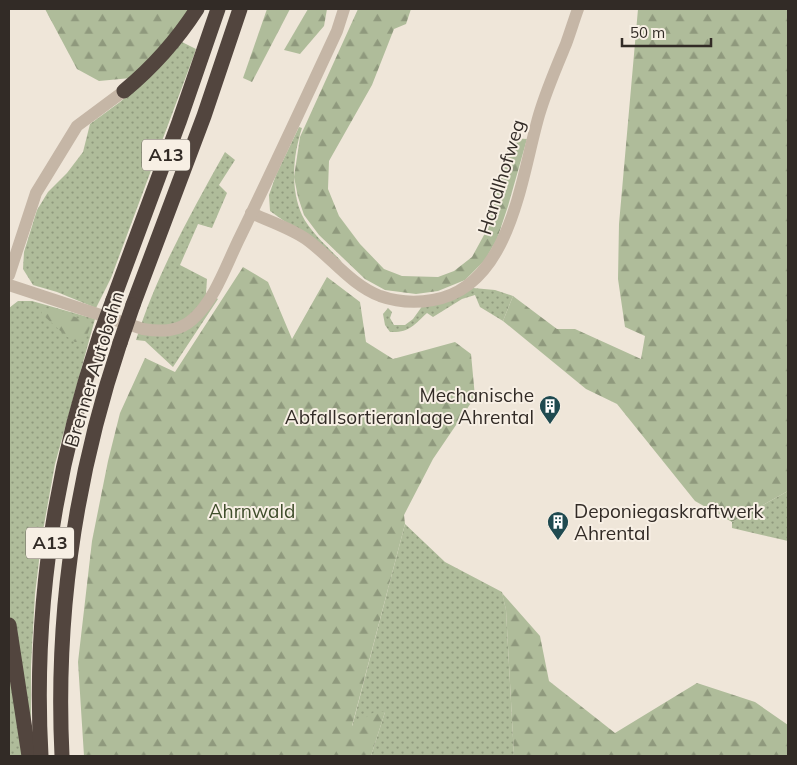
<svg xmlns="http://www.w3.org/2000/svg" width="797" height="765" font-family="Mulish,sans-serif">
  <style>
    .grass { fill: url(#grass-dots) }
    .forest { fill: url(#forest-firs) }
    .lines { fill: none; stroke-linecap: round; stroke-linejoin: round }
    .street { stroke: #c5b6a6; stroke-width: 12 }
    .highway { stroke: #52453e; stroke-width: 15 }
    .highway-bridge { stroke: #52453e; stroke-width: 15 }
    .labels { text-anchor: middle; stroke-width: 4; stroke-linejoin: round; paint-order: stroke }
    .shield { fill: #f7efe4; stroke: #6d665f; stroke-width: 1 }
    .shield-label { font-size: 18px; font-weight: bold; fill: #322b26 }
    .street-label { font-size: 19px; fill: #322b26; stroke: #f7efe4 }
    .poi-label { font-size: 19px; fill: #322b26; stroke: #f7efe4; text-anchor: end }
    .park-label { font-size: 19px; fill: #404e2c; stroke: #f7efe4 }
  </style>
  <defs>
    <pattern id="grass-dots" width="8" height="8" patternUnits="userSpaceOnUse" patternTransform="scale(1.25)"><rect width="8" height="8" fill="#afbc9a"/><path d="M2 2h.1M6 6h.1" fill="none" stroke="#8f997d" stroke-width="1.8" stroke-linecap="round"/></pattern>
    <pattern id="forest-firs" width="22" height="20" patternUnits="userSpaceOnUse" patternTransform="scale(1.25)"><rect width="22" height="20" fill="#afbc9a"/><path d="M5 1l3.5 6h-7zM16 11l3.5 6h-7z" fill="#8f997d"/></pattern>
  </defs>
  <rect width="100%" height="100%" fill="#efe6d9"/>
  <g class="grass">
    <polygon points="182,42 196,49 194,55 111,278 96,308 57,292 33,285 23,269 24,252 37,210 48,192 67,173 83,152 90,124 120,102 146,80"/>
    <path d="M299 127 302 128C293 155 290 188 302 215 310 232 329 248 342 262L270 211 269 195 276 175Z"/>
    <path d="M225 152 235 160 219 185 227 193 212 228 198 224 180 265 207 279 206 293 218 299 173 367 145 341 136 340C157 273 191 213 225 152Z"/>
    <path d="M473 288 495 290 513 296 503 321 480 307 475 295 462 299 433 317 427 313C414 325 409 333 390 332L385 325 383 314 388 308 392 312 390 318 394 325H405L413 319 423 305 460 296Z"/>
    <polygon points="18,301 32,301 95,319 55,464 42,536 35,594 31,666 31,729 24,756 9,756 9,308"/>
    <polygon points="788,491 788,541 732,528 732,522"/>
    <polygon points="405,524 445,562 502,592 506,610 514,756 371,756 385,712 352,727"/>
  </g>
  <g class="forest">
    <polygon points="45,9 189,9 184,25 131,78 99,81 77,69"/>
    <polygon points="267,9 290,9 252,82 243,78"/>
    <polygon points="308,9 327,9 324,26 300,54 284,50"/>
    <polygon points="358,9 411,9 406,24 394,29 372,85 329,161 328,189 339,216 360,244 384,269 402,276 438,277 454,271 472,257 484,235 493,209 505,159 511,138 527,139 508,206 497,239 485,260 465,280 438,291 416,294 385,290 365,279 319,235 304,215 298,197 294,177 300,137"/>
    <polygon points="638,9 788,9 788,491 732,522 695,501 617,404 586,389 503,321 513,296 557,329 575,329 641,359 645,336 625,327 618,279 619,224"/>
    <polygon points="243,267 268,282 292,339 327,277 360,302 366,342 393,359 455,342 471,354 475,397 433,459 404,515 405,524 352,726 376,711 385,712 371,756 84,756 78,662 92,541 108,461 120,413 145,358 175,372"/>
    <polygon points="41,308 57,309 91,324 85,341 75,342 66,336 42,314"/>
    <polygon points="502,593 540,636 549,681 615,733 697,683 755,702 788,725 788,756 514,756 506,610"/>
  </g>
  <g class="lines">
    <g class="street">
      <path d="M251 213C269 221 290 228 306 239 331 257 351 285 380 296 397 302 416 303 433 300 511 287 521 177 539 115 546 91 556 68 566 44 570 33 574 20 578 9"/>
      <polyline points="9,275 36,193 77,126 124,91"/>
      <path d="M9 285 143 329C161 332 179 332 193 319 215 300 227 263 240 237 273 169 305 100 337 31L344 9"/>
    </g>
    <g class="highway">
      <path d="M124 91C153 67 177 40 197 9"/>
      <polyline points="113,300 179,122 218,9"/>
      <polyline points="133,305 204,116 240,9"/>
      <polyline points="9,625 29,756"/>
      <path d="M41 756C33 613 54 471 100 335"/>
      <path d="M62 756C55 613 75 478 120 343"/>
    </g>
    <g class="highway-bridge">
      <polyline points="100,335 113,300"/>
      <polyline points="120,343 133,305"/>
    </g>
  </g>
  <defs>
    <g id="building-pin" transform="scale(1.125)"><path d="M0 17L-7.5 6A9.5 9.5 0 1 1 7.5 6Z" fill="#1f4a50" stroke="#f7efe4"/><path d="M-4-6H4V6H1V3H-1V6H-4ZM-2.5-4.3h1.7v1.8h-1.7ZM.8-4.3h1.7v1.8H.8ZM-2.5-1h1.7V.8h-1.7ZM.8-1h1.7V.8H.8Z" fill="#fff"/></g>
  </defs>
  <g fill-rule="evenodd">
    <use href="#building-pin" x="550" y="406"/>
    <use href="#building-pin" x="558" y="522"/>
  </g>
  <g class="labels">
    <g class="shield">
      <rect x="142" y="139.5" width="48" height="31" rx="4"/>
      <rect x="26" y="527.5" width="48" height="31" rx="4"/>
    </g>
    <g class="shield-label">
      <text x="166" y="161">A13</text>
      <text x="50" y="549">A13</text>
    </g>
    <g class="street-label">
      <text transform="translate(501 177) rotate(-73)" y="7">Handlhofweg</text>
      <text transform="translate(94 369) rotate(-73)" y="7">Brenner Autobahn</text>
    </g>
    <g class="poi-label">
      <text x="534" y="402">Mechanische<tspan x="534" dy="22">Abfallsortieranlage Ahrental</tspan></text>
      <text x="574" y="518" text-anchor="start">Deponiegaskraftwerk<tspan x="574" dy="22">Ahrental</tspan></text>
    </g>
    <g class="park-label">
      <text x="252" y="518">Ahrnwald</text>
    </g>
  </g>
  <rect width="797" height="765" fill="none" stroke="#322b26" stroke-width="20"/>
  <path d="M622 38v8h89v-8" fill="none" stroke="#322b26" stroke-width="2.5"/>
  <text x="630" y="38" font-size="15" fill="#322b26" stroke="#f7efe4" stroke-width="4" paint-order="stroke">50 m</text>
</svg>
